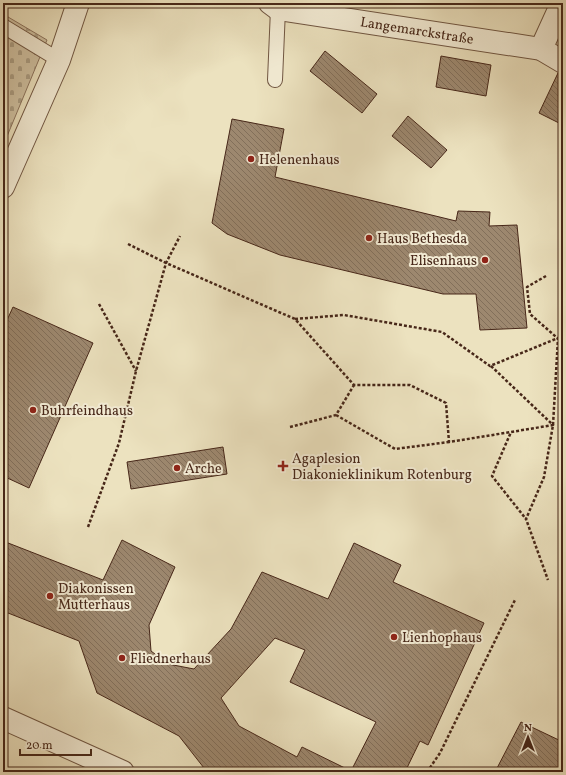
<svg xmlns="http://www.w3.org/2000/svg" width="566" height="775" font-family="Vollkorn,serif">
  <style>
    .cemetery { fill: url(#cemetery-stones); stroke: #8c745e }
    .building { fill: url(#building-back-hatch); stroke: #472719; fill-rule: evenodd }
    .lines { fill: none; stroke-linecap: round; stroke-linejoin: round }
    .service-casing { stroke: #705642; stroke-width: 16 }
    .minor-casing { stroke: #705642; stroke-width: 24 }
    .path { stroke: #472719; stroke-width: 2.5; stroke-dasharray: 3 2; stroke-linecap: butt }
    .service { stroke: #f3ecd5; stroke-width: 14 }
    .minor { stroke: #f3ecd5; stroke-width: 22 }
    .poi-dot { fill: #8f2418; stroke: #f3ecd5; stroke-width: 1.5 }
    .labels { text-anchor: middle; stroke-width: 4; stroke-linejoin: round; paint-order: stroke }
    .street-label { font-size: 14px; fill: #472719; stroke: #f3ecd5 }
    .poi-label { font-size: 14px; fill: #472719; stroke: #f3ecd5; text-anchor: start }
  </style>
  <defs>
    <pattern id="cemetery-stones" width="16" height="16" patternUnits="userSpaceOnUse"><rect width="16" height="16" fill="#d0c2a3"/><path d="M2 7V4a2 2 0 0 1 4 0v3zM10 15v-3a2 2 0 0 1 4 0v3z" fill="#ab9e84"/></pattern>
    <pattern id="building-back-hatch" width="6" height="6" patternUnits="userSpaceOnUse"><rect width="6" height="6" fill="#9d886f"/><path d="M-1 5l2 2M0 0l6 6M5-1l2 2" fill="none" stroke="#826f5a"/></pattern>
  </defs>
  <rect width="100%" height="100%" fill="#ece2bf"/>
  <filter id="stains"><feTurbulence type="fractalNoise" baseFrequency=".005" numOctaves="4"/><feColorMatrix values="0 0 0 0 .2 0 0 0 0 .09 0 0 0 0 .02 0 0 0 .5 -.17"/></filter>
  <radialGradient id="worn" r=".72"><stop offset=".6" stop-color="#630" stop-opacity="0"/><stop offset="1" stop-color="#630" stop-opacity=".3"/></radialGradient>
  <polygon class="cemetery" points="3,14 47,40 3,146"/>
  <g class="building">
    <polygon points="325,51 377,94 362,113 310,71"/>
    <polygon points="441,56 491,65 486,96 436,87"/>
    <polygon points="558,73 563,74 563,125 539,113"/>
    <polygon points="408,116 447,150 431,168 392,136"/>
    <polygon points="232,119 284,129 275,177 456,221 458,211 490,212 489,226 517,225 527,328 480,330 476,294 443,294 280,255 227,234 212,223"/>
    <polygon points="13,307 93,343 29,488 3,476 3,329"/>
    <polygon points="223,447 227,474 131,489 127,462"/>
    <path d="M122 540 175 567 149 625 151 651 168 664 194 669 231 629 262 572 328 599 354 543 401 565 393 582 484 623 428 745 420 741 405 772H212L204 768 179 736 97 693 79 641 3 611V541L103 580ZM275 638 305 650 290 682 376 722 351 771 302 747 297 757 239 726 221 698Z"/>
    <polygon points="521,722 563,742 563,772 495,772"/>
  </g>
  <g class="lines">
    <g class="service-casing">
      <g id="service">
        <polyline points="3,26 59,60"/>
        <polyline points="275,80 278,9"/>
      </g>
    </g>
    <g class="minor-casing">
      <g id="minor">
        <polyline points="270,3 278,9 541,49 563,62"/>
        <polyline points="541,49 562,3"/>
        <polyline points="3,187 59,60 78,3"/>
        <polyline points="3,718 123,772"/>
      </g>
    </g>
    <g class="path">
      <polyline points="128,244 166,263 295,319 354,385 410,385 446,403 449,442 511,432"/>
      <polyline points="546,276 527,287 530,314 563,343"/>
      <polyline points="99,304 136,371"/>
      <polyline points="295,319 344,315 442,332 490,366 558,338 553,425 544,477 526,519 548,580"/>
      <polyline points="491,366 553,425 511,432 492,476 526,519"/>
      <polyline points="336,415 395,449 449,442"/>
      <polyline points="290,427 336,415 354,385"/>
      <polyline points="88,527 119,443 136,371 166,263 180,236"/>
      <polyline points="427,772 440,753 515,600"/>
    </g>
    <use href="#service" class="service"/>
    <use href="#minor" class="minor"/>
  </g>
  <g class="poi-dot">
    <circle cx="251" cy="159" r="4"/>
    <circle cx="369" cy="238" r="4"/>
    <circle cx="485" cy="260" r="4"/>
    <circle cx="33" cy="410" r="4"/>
    <path d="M281 460h4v4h4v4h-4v4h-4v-4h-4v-4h4z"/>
    <circle cx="177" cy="468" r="4"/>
    <circle cx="50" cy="596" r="4"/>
    <circle cx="394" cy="637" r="4"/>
    <circle cx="122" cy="658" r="4"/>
  </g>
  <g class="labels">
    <g class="street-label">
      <text transform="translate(417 30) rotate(9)" y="5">Langemarckstraße</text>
    </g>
    <g class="poi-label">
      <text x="259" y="164">Helenenhaus</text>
      <text x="377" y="243">Haus Bethesda</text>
      <text x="477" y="265" text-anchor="end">Elisenhaus</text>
      <text x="41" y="415">Buhrfeindhaus</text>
      <text x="292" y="463">Agaplesion<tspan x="292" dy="16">Diakonieklinikum Rotenburg</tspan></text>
      <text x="185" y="473">Arche</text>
      <text x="58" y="593">Diakonissen<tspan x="58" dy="16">Mutterhaus</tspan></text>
      <text x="402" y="642">Lienhophaus</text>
      <text x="130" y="663">Fliednerhaus</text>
    </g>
  </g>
  <rect width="566" height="775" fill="none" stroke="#ece2bf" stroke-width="16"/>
  <rect x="4" y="4" width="558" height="767" fill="none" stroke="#472719" stroke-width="2"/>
  <rect x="8" y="8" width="550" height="759" fill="none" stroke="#472719"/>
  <g transform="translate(528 737)" stroke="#f3ecd5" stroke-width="3" paint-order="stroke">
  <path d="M0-3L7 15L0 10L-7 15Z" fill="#472719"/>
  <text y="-6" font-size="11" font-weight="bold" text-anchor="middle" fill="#472719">N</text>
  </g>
  <path d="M20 749v6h71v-6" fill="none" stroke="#472719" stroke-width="2"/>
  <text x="26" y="749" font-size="12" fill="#472719" stroke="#f3ecd5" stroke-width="3" paint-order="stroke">20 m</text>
  <rect width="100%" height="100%" filter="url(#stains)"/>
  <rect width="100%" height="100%" fill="url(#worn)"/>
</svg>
